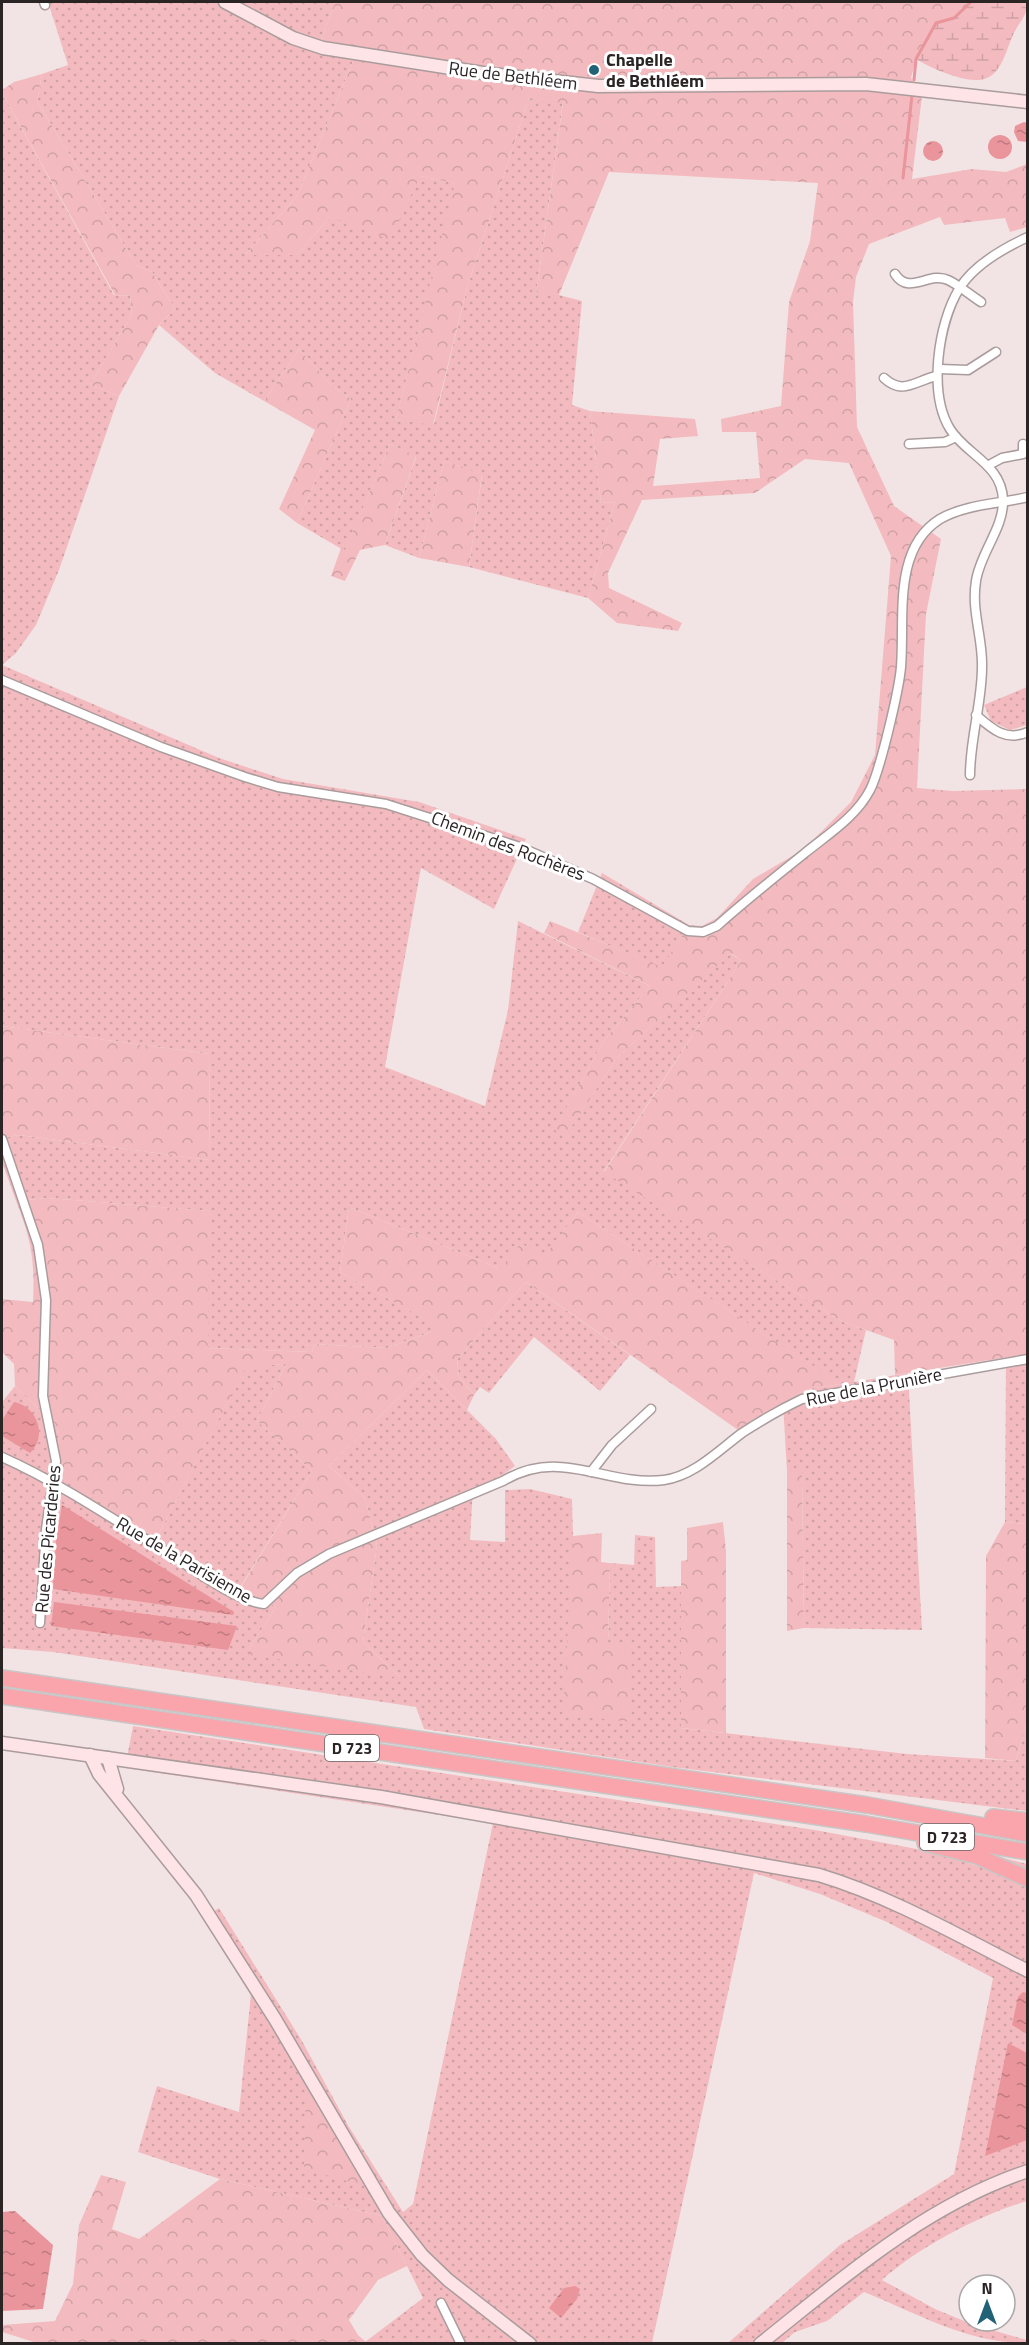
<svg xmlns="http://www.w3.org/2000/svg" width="1029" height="2345" font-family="'Titillium Web',sans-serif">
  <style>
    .grass { fill: url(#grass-dots) }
    .forest { fill: url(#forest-crowns) }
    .wetland { fill: url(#wetland-marsh) }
    .water { fill: url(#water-ripples) }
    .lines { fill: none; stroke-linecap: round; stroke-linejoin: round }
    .stream { stroke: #ea949c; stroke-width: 3 }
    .street-casing { stroke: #aa9c9d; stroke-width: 11 }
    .secondary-casing { stroke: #aa9c9d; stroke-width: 15 }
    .highway-casing { stroke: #c8c6c6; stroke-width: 18 }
    .street { stroke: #fff; stroke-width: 8 }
    .secondary { stroke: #fee4e6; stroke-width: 12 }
    .highway { stroke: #faa4ac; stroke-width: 15 }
    .poi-dot { fill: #226277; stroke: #fff; stroke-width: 2 }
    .labels { text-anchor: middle; stroke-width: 6; stroke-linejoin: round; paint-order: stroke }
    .shield { fill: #fff; stroke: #6a6666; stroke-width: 1.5 }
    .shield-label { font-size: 16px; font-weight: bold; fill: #2a2425 }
    .poi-label { font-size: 18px; font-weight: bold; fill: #2a2425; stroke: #fff; text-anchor: start }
    .street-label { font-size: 18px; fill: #2a2425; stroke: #fff }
  </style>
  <defs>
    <pattern id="grass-dots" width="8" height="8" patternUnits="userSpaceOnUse" patternTransform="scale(1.5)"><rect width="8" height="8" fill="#f3bbbf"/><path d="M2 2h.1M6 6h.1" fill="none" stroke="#d0a1a4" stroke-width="1.8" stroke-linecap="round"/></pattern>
    <pattern id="forest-crowns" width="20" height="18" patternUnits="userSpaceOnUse" patternTransform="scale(1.5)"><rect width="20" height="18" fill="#f3bbbf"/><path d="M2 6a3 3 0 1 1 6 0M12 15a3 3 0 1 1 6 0" fill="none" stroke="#d0a1a4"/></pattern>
    <pattern id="wetland-marsh" width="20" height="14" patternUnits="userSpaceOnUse" patternTransform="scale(1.5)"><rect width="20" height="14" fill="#f3bbbf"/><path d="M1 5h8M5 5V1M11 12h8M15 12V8" fill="none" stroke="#d0a1a4"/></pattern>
    <pattern id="water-ripples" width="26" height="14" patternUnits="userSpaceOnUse" patternTransform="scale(1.5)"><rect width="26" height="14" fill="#ea949c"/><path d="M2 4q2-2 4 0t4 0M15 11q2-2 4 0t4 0" fill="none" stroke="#be797f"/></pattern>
  </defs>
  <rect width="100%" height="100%" fill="#f2e4e5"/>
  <g class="grass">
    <polygon points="48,2 335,2 321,40 359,47 297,196 245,255 297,255 330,217 420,176 456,183 396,420 434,424 467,288 529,98 563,102 536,295 559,295 582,301 572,405 590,411 601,503 615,502 588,598 469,567 482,475 444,461 419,558 385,545 416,457 390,444 345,551 297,523 351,399 332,386 299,349 264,401 215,373 159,325 175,309 152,272 136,265 37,101 42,74 68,65"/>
    <polygon points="2,93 114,295 130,296 132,314 90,385 119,396 59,570 36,625 16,653 2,665 219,758 283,779 419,802 526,839 494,909 421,868 385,1067 485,1106 508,1010 518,921 650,986 603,1042 555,1129 566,1134 617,1058 730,953 741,961 604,1171 841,1321 866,1330 854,1382 908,1373 922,1630 804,1628 802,1471 787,1471 783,1403 807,1389 840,1384 578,1212 544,1258 500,1269 349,1207 340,1272 438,1326 434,1331 387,1348 314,1344 312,1352 207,1348 208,1211 48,1198 16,1201 2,1162 2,1138 19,1135 209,1160 210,1054 2,1026"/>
    <polygon points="1027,687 1027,725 1010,730 991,721 984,705"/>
    <polygon points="602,873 689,925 662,968 578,932"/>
    <polygon points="526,1282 630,1355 600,1391 534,1337 489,1393 480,1387 474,1395 459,1377 457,1359"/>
    <polygon points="1027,1354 1027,1524 1005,1522 1006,1358"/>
    <polygon points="286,1364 257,1421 312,1471 241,1586 276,1607 249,1649 400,1677 363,1642 377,1545 365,1498 329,1466 427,1370 496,1439 515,1466 495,1480 473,1488 470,1540 505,1542 505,1490 530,1489 572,1499 573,1536 608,1644 610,1563 634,1565 635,1535 655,1537 656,1587 681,1586 681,1728 907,1754 1016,1761 1027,1722 1027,1811 672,1767 424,1729 416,1707 53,1652 2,1648 2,1402 15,1386 57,1426 63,1479 157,1537 246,1366"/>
    <path d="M133 1726 815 1830 933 1852 991 1870 1000 1857 1027 1864V2201C980 2215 919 2247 882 2280L935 2309 974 2325 1027 2340V2343C966 2343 919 2314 864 2292L827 2321 795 2332 782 2343H728L840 2245 954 2174 993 1978 887 1922 820 1894 754 1873 652 2343H367L365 2342 423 2298 382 2216 220 2179 138 2152 157 2086 239 2112 251 1994 202 1918 219 1908 302 2041 349 2127 403 2212 413 2204 493 1823 125 1768Z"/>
  </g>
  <g class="forest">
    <polygon points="335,2 971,2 954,18 936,24 916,59 911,78 922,96 912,179 972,169 1006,172 1027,164 1027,227 1010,232 1005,218 944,225 940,217 869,244 856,277 853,302 857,427 894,506 941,539 926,614 917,788 953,791 1027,789 1027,1354 895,1375 894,1340 841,1321 604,1172 741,961 731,953 617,1058 566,1135 554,1130 603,1042 650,986 544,933 550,921 662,967 689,925 702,926 717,918 753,879 804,849 851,802 875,755 891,556 849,463 805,459 755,493 642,500 608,573 609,588 682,623 678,631 617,623 588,598 615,502 601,503 590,411 695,419 698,436 660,439 653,486 760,478 756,432 722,432 721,419 781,406 789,302 810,241 818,183 609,172 559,295 536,295 563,103 529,98 467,288 433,425 396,420 455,183 420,176 390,240 330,217 297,255 245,255 297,196 359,47 321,40"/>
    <polygon points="42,74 37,101 136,265 152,272 175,309 159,325 119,396 90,385 132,314 130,296 115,295 2,93 2,90 14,82"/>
    <polygon points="299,349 332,386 351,399 297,523 279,509 315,430 264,401"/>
    <polygon points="390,444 416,456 385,545 360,550 345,581 331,576 341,548 345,550"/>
    <polygon points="444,461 482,474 469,567 419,558"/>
    <polygon points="2,1026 210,1054 209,1160 19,1135 2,1138"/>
    <path d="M48 1198 209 1211 208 1348 312 1352 314 1344 387 1348 434 1331 437 1326 340 1272 349 1207 500 1269 521 1243 544 1257 578 1212 841 1384 807 1389 738 1430 526 1282 457 1359 459 1377 474 1395 467 1410 427 1370 329 1466 365 1498 377 1545 363 1642 401 1678 250 1655 249 1649 276 1607 241 1587 312 1471 257 1421 286 1364 246 1367 157 1537 62 1479 57 1426 15 1386 14 1364 2 1352V1299L33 1302C35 1260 31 1239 16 1201Z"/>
    <polygon points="802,1470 804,1628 787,1631 787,1471"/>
    <polygon points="723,1522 726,1551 726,1733 681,1728 681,1561 687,1560 687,1528"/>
    <polygon points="1005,1522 1028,1524 1027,1722 1016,1761 985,1758 986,1556"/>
    <polygon points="602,1533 601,1562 610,1563 608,1644 629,1645 630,1722 563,1714 573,1536"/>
    <polygon points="306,2082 365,2186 304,2169"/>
    <polygon points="101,2175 126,2182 112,2229 139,2239 220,2179 382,2216 407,2266 378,2280 349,2320 358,2335 367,2343 40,2344 2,2332 2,2325 55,2321 73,2284 79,2225"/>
  </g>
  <path class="wetland" d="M971 2H1027C1028 16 1019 22 1013 35 1007 48 1002 72 987 78 969 86 931 68 916 59L936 23 954 18Z"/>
  <g class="water">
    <polygon points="1024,122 1028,123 1027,142 1018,141 1014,132 1015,126"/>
    <circle cx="1000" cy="147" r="12"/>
    <circle cx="933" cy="151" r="10"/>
    <path d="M14 1402C37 1406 48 1436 30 1453L2 1436V1420Z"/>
    <polygon points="62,1505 234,1612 233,1615 53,1589 56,1540"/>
    <polygon points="54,1602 237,1626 228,1650 51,1626"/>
    <polygon points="1023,1992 1027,1993 1027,2034 1012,2025 1018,1997"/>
    <polygon points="1008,2043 1027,2053 1027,2140 985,2156"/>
    <polygon points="15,2211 53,2245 43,2309 2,2311 2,2212"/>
    <polygon points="575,2286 580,2289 577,2299 561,2318 549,2308 564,2288"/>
  </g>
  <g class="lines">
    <g class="stream">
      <polyline points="914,80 916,59 936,23 954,18 971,2"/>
      <polyline points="903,178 912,95"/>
    </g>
    <g class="street-casing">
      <g id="street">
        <polyline points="44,2 45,5"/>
        <path d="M895 274C909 296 929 271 948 280 959 285 970 295 981 302"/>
        <polyline points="939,369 968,370 996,352"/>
        <path d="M884 378C903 396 916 380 937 376"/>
        <polyline points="909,444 945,442 956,437"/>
        <polyline points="989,465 1002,458 1023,454 1023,444"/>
        <path d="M2 680 161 747 245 777 278 787 386 804 520 847 593 879 688 931 703 932 717 926C745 901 775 877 805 853 827 835 856 817 870 790 880 771 899 690 901 667 905 618 892 549 940 519 966 504 999 504 1028 497"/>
        <path d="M976 715C992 729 1006 742 1028 732"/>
        <path d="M970 775C970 739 982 703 982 667 983 638 971 611 976 581 980 553 1004 528 1003 500 1002 464 966 455 950 429 928 393 938 324 959 289 973 266 1004 248 1028 237"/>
        <polyline points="2,1139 38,1245 46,1300 43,1396 56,1461 46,1529 40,1623"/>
        <path d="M2 1457C62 1484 116 1521 171 1555 196 1571 236 1601 264 1604L297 1573 329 1554 503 1481C561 1446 605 1487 664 1480 694 1476 719 1450 742 1433 762 1420 781 1409 802 1399L1028 1359"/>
        <polyline points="591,1472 612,1445 651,1409"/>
        <polyline points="441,2303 461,2344"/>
      </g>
    </g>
    <g class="secondary-casing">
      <g id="secondary">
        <polyline points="225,2 293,38 323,48 483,73 598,86 866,84 1028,102"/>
        <path d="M2 1743 381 1797 819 1875C892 1897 959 1936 1028 1971"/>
        <polyline points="90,1755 99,1774 196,1895 275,2019 389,2213 422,2255 448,2280 530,2344"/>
        <polyline points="108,1758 117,1789"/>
        <path d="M760 2344C843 2278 925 2205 1028 2171"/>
      </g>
    </g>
    <g class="highway-casing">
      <g id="highway">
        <polyline points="2,1678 867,1805 1028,1834"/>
        <polyline points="2,1696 866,1824 1028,1852"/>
        <polyline points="993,1817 1028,1821"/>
        <polyline points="925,1843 977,1856 1028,1879"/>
      </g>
    </g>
    <use href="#street" class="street"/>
    <use href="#secondary" class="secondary"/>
    <use href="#highway" class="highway"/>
  </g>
  <circle class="poi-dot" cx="594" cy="70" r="6"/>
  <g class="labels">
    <g class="shield">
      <rect x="325" y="1735" width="54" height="26" rx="4.5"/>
      <rect x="920" y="1824" width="54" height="26" rx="4.5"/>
    </g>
    <g class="shield-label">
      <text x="352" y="1754">D 723</text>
      <text x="947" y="1843">D 723</text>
    </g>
    <g class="poi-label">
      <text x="606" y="66">Chapelle<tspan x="606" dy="21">de Bethléem</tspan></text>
    </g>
    <g class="street-label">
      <text transform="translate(513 76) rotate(7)" y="6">Rue de Bethléem</text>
      <text transform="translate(508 846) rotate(21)" y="6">Chemin des Rochères</text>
      <text transform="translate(874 1387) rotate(-11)" y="6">Rue de la Prunière</text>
      <text transform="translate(48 1539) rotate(-85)" y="6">Rue des Picarderies</text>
      <text transform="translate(184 1560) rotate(30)" y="6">Rue de la Parisienne</text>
    </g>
  </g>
  <rect width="1029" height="2345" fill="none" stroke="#2a2425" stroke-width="6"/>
  <g transform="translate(987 2303)"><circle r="28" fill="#ffffff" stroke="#aaa7a8" stroke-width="1.5"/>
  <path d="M0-4.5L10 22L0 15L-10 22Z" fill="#226277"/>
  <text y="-9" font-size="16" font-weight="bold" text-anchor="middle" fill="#2a2425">N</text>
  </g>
</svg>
